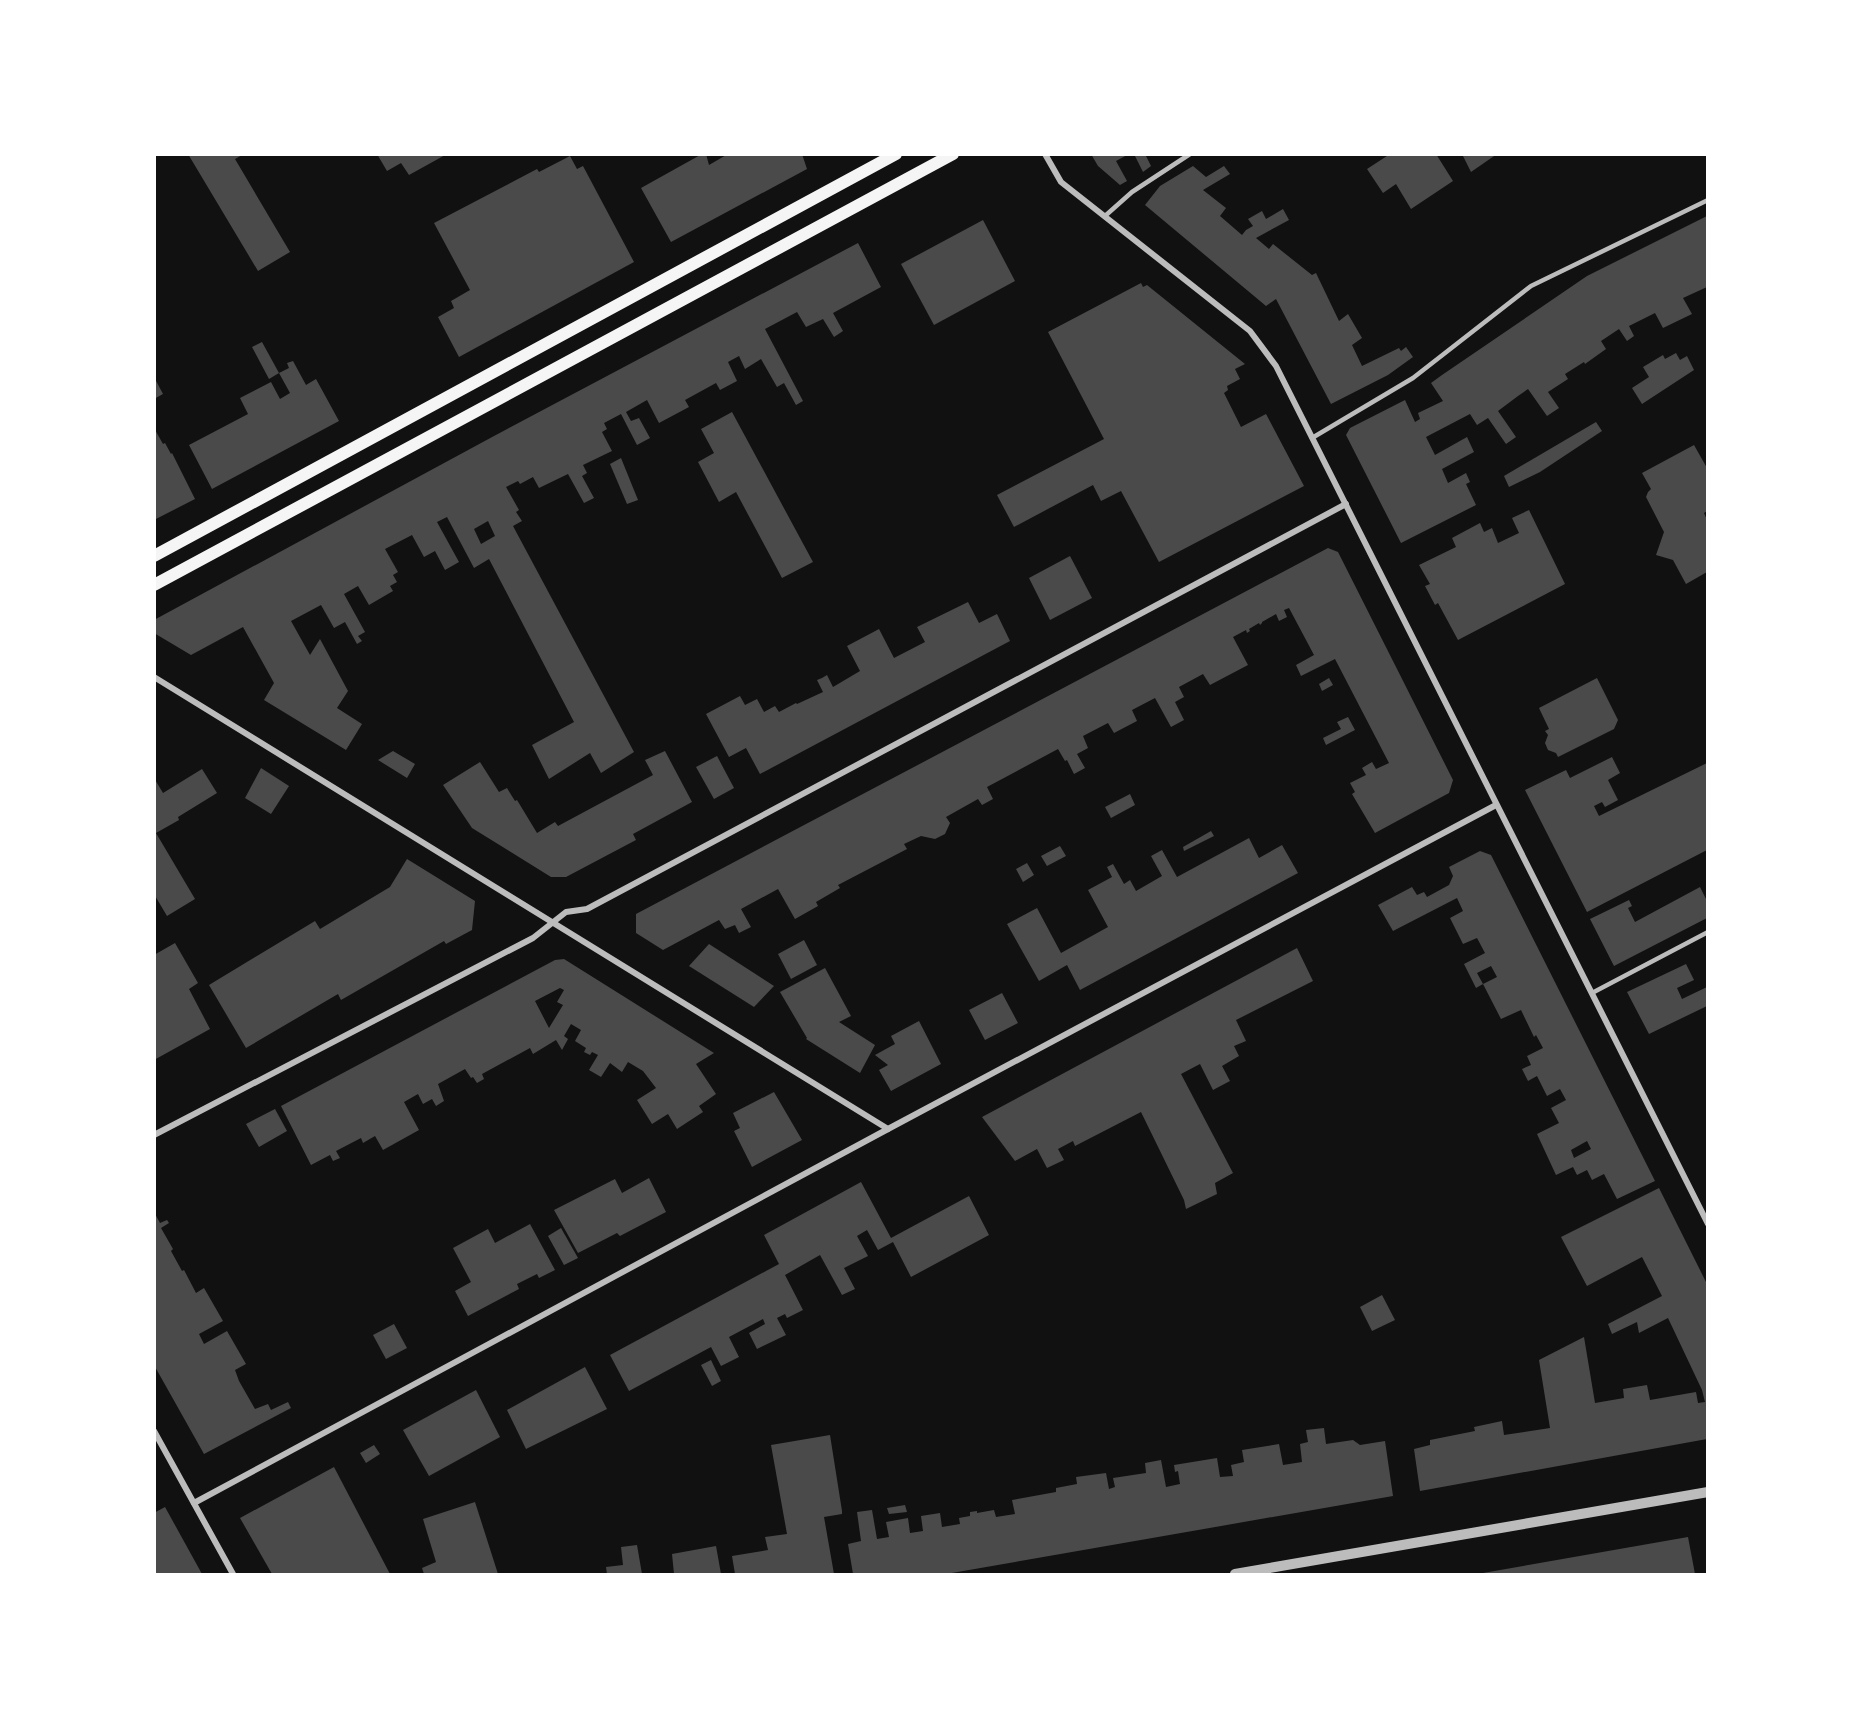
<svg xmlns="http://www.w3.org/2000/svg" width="1862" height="1729" font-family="Helvetica,sans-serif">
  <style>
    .building { fill: #4a4a4a; fill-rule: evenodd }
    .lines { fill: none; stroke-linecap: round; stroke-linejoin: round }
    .service { stroke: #bcbcbc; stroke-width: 4.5 }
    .minor { stroke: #bcbcbc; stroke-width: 6 }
    .tertiary { stroke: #bcbcbc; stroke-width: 10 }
    .secondary { stroke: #f5f5f5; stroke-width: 12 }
  </style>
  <rect width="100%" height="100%" fill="#111"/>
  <g class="building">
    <polygon points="188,154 244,154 235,159 290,252 258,271"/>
    <polygon points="377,154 447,154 409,175 401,163 387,171"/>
    <polygon points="702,154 706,154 709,165 728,154 802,154 807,169 671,242 641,188"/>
    <polygon points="1091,154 1129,154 1116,161 1127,181 1120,185 1098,166"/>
    <polygon points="1134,154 1145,154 1151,166 1143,172"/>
    <polygon points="1390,154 1436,154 1453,181 1411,209 1396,184 1383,193 1367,169"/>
    <polygon points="1462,154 1497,154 1471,172"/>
    <polygon points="570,156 577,169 583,166 634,262 459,357 438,317 454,308 451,301 470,290 434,223 537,169 539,172"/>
    <polygon points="1193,166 1206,177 1224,166 1230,174 1203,190 1226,208 1220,216 1242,235 1246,230 1253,226 1248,219 1262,211 1266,219 1283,209 1289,220 1256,238 1269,249 1273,244 1312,275 1316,273 1339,321 1348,314 1362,338 1352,345 1362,366 1399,348 1401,351 1406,347 1413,357 1388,375 1331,404 1276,299 1266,306 1145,205 1160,186"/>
    <polygon points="1707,216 1707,287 1683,298 1692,314 1663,328 1655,313 1629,326 1634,336 1627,341 1619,329 1601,341 1606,349 1585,364 1584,362 1565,374 1568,379 1548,392 1559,408 1547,416 1528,389 1518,396 1498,411 1516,437 1506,444 1488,418 1477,425 1470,414 1426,437 1435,455 1467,437 1474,452 1442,469 1448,483 1466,473 1470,482 1466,484 1476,505 1401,543 1346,435 1350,428 1405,400 1415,422 1420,419 1418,413 1443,401 1431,383 1442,375 1587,276"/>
    <polygon points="983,220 1015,281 934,325 901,264"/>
    <path d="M858 243 881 287 833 313 843 331 834 337 823 319 806 327 797 312 765 329 803 401 796 405 784 383 777 387 761 359 745 369 739 356 728 362 737 381 720 390 716 383 685 400 689 407 659 423 647 400 626 412 631 421 639 418 650 438 637 445 621 414 604 423 607 429 602 432 612 451 583 465 587 473 582 476 594 498 584 503 568 474 539 488 533 477 520 484 518 481 506 487 519 510 516 512 522 521 513 526 634 752 601 773 590 753 549 779 532 745 574 722 489 559 474 568 447 517 437 522 459 562 445 570 435 551 424 557 412 535 385 549 398 572 393 575 397 582 390 586 393 591 369 605 358 586 344 594 365 632 358 636 362 641 357 644 345 622 334 628 321 605 291 621 310 655 320 639 348 691 337 708 362 724 346 750 264 700 274 683 243 627 191 655 154 633V620L494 436ZM488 521 495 536 481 544 474 529Z"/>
    <polygon points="1141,283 1143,287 1147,285 1245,364 1235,369 1240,379 1227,386 1228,390 1224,393 1241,427 1266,414 1304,486 1159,562 1121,491 1101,501 1093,485 1014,527 997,495 1104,439 1048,332"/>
    <polygon points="262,342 279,373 289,368 287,363 293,361 306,385 316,379 339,421 212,489 189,445 248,414 240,398 271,382 280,399 290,393 279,373 269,379 252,347"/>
    <polygon points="1676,353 1680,360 1687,356 1694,370 1642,404 1632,388 1649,377 1643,367 1663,355 1665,359"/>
    <polygon points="154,377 163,394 154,399"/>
    <polygon points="732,412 813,562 782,578 736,492 719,502 698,462 714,453 701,429"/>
    <polygon points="1596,422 1602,431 1540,472 1509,487 1504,476"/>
    <polygon points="154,428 163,444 165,443 171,454 172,453 195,499 154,520"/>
    <polygon points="1694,445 1707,468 1707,511 1704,513 1707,520 1707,572 1686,584 1673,560 1656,555 1664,532 1646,497 1648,492 1651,489 1642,473"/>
    <polygon points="621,458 638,500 627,504 610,464"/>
    <polygon points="1529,510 1565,584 1458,640 1438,603 1435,605 1425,586 1430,584 1419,565 1456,547 1452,538 1480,523 1484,532 1492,528 1498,543 1519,533 1512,518"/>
    <polygon points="1328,548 1338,552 1453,780 1449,793 1375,833 1352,794 1355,792 1350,783 1366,775 1362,768 1372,762 1376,769 1389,763 1335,659 1301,676 1296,665 1314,655 1289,608 1284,610 1287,617 1279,621 1276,614 1262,622 1262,623 1260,625 1259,623 1249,629 1250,631 1247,633 1246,630 1233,637 1248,665 1210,685 1203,674 1179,687 1184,697 1175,702 1184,720 1171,727 1155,698 1132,710 1137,721 1114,733 1108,723 1083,736 1088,748 1077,754 1085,768 1074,774 1067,760 1065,761 1058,749 987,787 993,799 982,805 978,799 946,817 950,823 945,834 935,839 921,836 904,844 907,849 838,885 840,888 816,902 818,906 795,919 778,889 741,909 751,927 739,933 735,925 725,929 719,920 663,950 636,933 636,914"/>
    <polygon points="1070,556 1092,598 1050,620 1029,578"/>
    <polygon points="968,602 979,623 997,614 1010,641 760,774 746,748 729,757 706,714 740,696 745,705 757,699 764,712 775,706 779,712 796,703 797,704 823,692 817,680 822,678 827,675 833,687 860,671 847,646 879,629 894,658 925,642 917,627"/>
    <polygon points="1329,678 1333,685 1322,691 1319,684"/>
    <polygon points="1597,678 1618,720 1614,729 1558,757 1556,753 1548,750 1545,743 1548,735 1545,731 1549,729 1539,708"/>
    <polygon points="1348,717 1355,730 1326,745 1323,738 1341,729 1337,722"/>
    <polygon points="393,751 415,764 407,778 378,760"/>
    <polygon points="665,751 692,802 633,834 636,840 566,877 551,877 472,828 443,785 480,762 499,792 507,788 515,801 517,800 537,833 555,822 558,826 653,775 645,760"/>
    <polygon points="717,756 734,788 714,799 696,767"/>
    <polygon points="1612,757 1620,773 1608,780 1618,800 1605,807 1602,802 1594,806 1599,816 1707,763 1707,850 1587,912 1525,790 1566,770 1570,778"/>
    <polygon points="261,768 289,786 271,814 245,798"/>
    <polygon points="202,769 217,793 178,817 179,820 156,833 195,899 167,916 154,894 154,778 163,793"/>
    <polygon points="1130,794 1135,805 1111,818 1105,807"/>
    <polygon points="1211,831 1214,836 1184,851 1183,847"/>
    <polygon points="1249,838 1259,858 1282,845 1298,873 1080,990 1067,965 1039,981 1007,924 1037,908 1061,953 1108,927 1088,890 1112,877 1107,867 1113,864 1124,884 1130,880 1136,891 1162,876 1151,856 1162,850 1177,877"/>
    <polygon points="1060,846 1066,856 1047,866 1041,856"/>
    <path d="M1480 851 1491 855 1655 1181 1617 1199 1604 1174 1592 1180 1587 1170 1577 1175 1573 1167 1556 1175 1537 1134 1559 1123 1551 1108 1566 1100 1560 1089 1547 1096 1537 1076 1528 1081 1522 1069 1531 1065 1527 1056 1543 1048 1536 1035 1534 1037 1521 1010 1501 1019 1483 984 1497 977 1491 966 1477 973 1483 984 1476 988 1464 964 1485 953 1477 938 1463 944 1450 918 1463 911 1457 898 1393 931 1378 905 1412 887 1417 895 1424 892 1427 897 1449 885 1453 876 1449 867ZM1587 1141 1591 1149 1574 1158 1571 1150Z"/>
    <polygon points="407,859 475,901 472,930 446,944 444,941 341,1000 338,994 246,1048 209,985 315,921 320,929 390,887"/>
    <polygon points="1027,863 1034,875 1023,882 1016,869"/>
    <polygon points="1700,887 1707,901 1707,918 1614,966 1590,919 1629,900 1632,906 1628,908 1635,922"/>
    <polygon points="804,940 817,965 791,979 778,954"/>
    <polygon points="175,943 198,983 189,989 210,1029 154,1060 154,955"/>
    <polygon points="709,944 774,986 754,1007 689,966"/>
    <polygon points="1297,948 1313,981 1236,1020 1246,1041 1234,1046 1239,1056 1222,1066 1230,1081 1213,1090 1200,1064 1181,1074 1233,1173 1215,1183 1217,1194 1186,1209 1184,1200 1141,1112 1075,1146 1073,1141 1058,1149 1064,1160 1047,1168 1037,1149 1015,1161 982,1117"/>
    <path d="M564 959 714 1053 696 1064 716 1094 699 1106 703 1112 677 1129 668 1114 652 1124 637 1100 656 1088 643 1071 628 1062 622 1072 610 1063 601 1077 589 1070 598 1055 592 1052 590 1055 584 1052 586 1048 575 1041 581 1030 571 1024 564 1036 568 1039 562 1050 556 1040 533 1054 530 1048 482 1074 484 1079 477 1083 473 1077 471 1078 465 1069 438 1084 444 1101 436 1106 432 1099 423 1104 418 1094 404 1102 419 1130 383 1150 375 1136 363 1143 361 1138 336 1151 340 1158 333 1161 330 1155 311 1165 281 1106 555 960ZM560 988 564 990 557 1002 563 1005 549 1028 535 1001Z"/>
    <polygon points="1686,964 1694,980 1677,988 1682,999 1707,987 1707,1006 1649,1034 1627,992"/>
    <polygon points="825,968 851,1016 839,1022 875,1045 860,1073 806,1039 807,1038 780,992"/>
    <polygon points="1002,993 1018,1023 985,1040 969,1010"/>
    <polygon points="919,1021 941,1064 891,1091 879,1070 888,1065 875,1055 895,1044 891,1036"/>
    <polygon points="774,1092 802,1140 752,1167 734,1131 740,1128 733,1113"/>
    <polygon points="275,1109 287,1131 259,1147 246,1124"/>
    <polygon points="649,1178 666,1212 620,1236 617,1233 578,1253 554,1210 615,1179 622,1193"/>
    <polygon points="861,1182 891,1238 969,1196 989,1235 911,1277 893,1242 878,1250 867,1230 857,1236 868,1256 844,1268 855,1289 842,1295 820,1255 785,1275 803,1310 787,1318 785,1314 777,1318 786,1335 757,1349 749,1333 765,1324 763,1319 729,1337 739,1357 721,1366 711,1347 629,1391 610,1355 779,1264 764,1235"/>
    <polygon points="1659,1188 1707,1284 1707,1439 1420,1491 1414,1449 1430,1445 1430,1440 1475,1431 1474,1427 1502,1421 1504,1435 1550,1428 1539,1360 1584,1337 1595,1403 1624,1398 1623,1389 1647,1385 1650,1400 1696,1392 1698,1403 1705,1402 1702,1390 1668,1318 1639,1333 1637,1322 1612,1334 1608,1324 1662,1296 1642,1257 1587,1286 1561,1237"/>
    <polygon points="154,1212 160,1223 167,1220 169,1223 161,1228 173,1249 171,1251 182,1271 184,1270 196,1293 204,1288 223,1321 199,1334 204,1344 227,1331 246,1364 235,1370 239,1381 255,1409 268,1404 271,1410 288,1402 291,1408 204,1454 154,1365"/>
    <polygon points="530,1224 555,1270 539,1278 537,1274 517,1284 519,1289 468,1316 455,1291 471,1282 453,1248 488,1229 495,1243"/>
    <polygon points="561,1228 578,1258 564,1265 548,1236"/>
    <polygon points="1382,1295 1395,1320 1372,1331 1360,1307"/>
    <polygon points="394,1324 407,1348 386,1359 373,1335"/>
    <polygon points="711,1360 721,1381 712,1386 701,1365"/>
    <polygon points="585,1367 607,1409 526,1449 507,1410"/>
    <polygon points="476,1390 500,1437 429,1476 403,1430"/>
    <polygon points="1324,1428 1326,1444 1353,1440 1360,1445 1385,1441 1393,1496 946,1574 853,1574 848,1544 861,1541 857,1512 872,1510 877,1539 889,1537 886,1522 908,1518 910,1533 923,1531 921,1516 940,1513 942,1527 960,1524 959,1518 970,1516 970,1512 977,1511 977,1513 994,1510 996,1517 1015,1514 1012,1500 1056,1492 1056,1488 1077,1484 1076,1477 1106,1473 1109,1489 1115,1487 1113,1478 1146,1473 1145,1463 1161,1460 1166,1487 1180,1484 1178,1471 1175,1472 1174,1465 1217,1458 1220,1477 1233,1476 1231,1465 1244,1462 1242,1450 1279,1444 1283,1465 1302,1462 1300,1444 1308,1442 1306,1430"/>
    <polygon points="830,1435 842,1511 842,1514 824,1517 834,1574 735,1574 732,1556 768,1550 765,1537 787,1534 771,1445"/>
    <polygon points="374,1445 380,1454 366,1463 360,1453"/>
    <polygon points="334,1467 390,1574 272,1574 240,1518"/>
    <polygon points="475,1502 498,1574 424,1574 422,1568 436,1562 423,1519"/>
    <polygon points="905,1505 907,1512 889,1514 887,1508"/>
    <polygon points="165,1507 202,1574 154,1574 154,1513"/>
    <polygon points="1688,1537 1695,1574 1483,1574 1483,1573"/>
    <polygon points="637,1545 642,1574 607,1574 606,1567 623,1565 621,1547"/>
    <polygon points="716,1546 721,1574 674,1574 672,1554"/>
  </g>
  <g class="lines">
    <g class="service">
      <polyline points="1105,216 1132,192 1190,154"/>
      <polyline points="1312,438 1413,378 1531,286 1708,200"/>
      <polyline points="1592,993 1708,932"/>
    </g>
    <g class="minor">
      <polyline points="1045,154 1061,182 1250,331 1276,366 1708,1224"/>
      <polyline points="154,677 888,1129"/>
      <polyline points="154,1135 533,938 566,912 587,909 1346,504"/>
      <polyline points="154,1431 233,1574"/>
      <polyline points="194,1503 888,1129 1496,805"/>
    </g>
    <polyline class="tertiary" points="1235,1574 1708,1492"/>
    <g class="secondary">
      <polyline points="154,556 896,154"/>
      <polyline points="154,585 953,154"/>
    </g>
  </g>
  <rect width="1862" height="1729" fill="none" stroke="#ffffff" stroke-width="312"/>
</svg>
